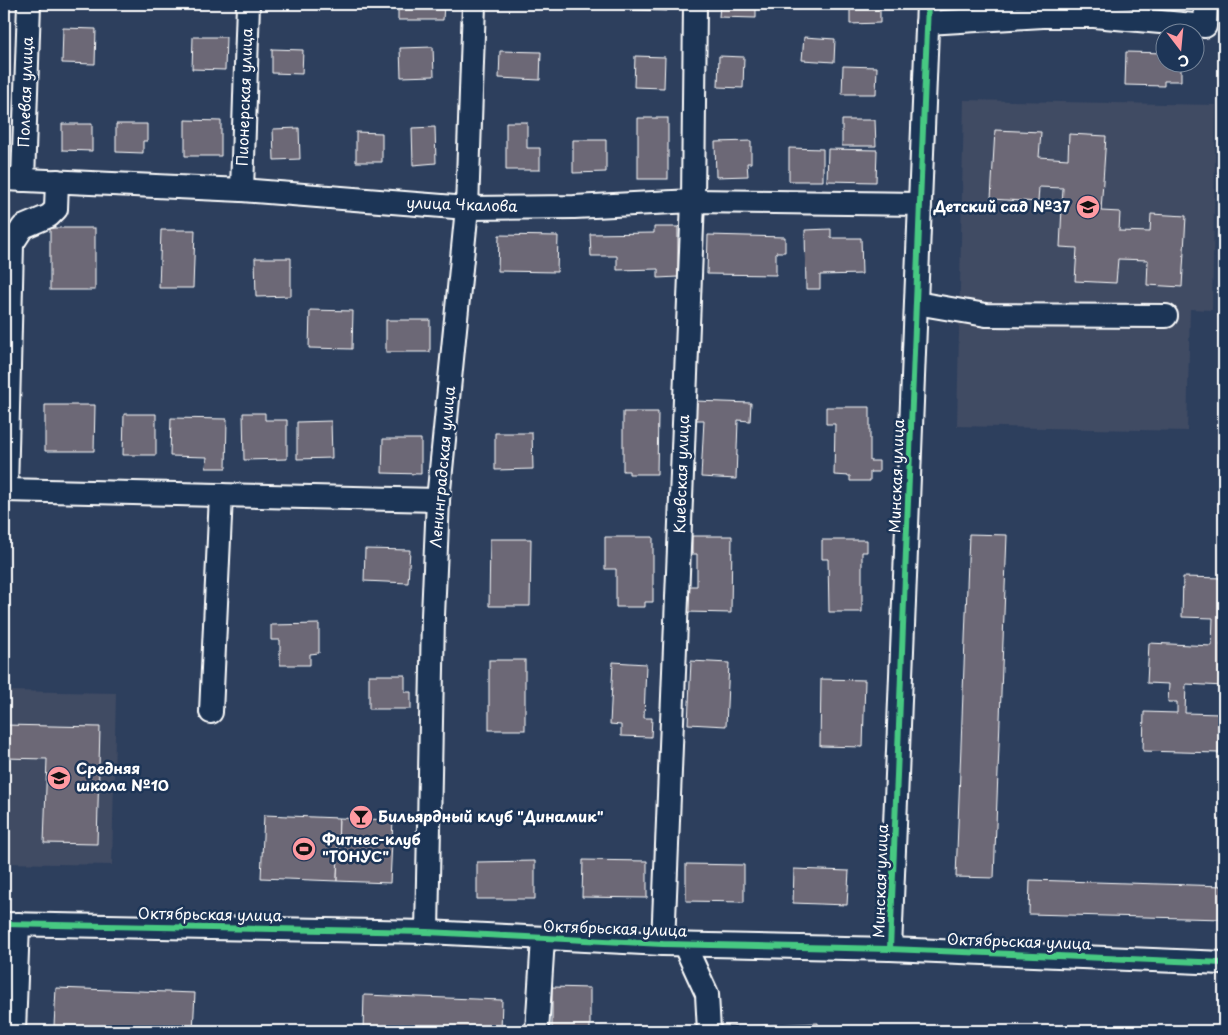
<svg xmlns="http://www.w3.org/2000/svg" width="1228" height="1035" font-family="'Playpen Sans',sans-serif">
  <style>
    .built { fill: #404b64 }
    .building { fill: #6c6876; stroke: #fff }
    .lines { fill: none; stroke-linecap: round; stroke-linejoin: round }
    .minor-casing { stroke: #fff; stroke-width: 26 }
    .minor { stroke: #1d3557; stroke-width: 22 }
    .cycleway-casing { stroke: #1d3557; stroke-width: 9 }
    .cycleway { stroke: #46c982; stroke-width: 6 }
    .labels { text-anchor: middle; stroke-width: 5; stroke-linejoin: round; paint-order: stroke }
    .street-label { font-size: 15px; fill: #fff; stroke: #1d3557 }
    .poi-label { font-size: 15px; font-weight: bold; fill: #fff; stroke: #1d3557; text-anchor: start }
  </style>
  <rect width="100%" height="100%" fill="#2d3f5d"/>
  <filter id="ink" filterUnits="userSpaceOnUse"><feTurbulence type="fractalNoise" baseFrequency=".02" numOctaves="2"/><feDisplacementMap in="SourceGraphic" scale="10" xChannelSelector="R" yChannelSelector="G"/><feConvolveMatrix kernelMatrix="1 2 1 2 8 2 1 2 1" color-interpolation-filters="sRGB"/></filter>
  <g filter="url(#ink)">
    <g class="built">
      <polygon points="964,100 1216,105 1212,310 1190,309 1187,431 957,426"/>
      <polygon points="4,691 116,693 112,865 4,863"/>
    </g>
    <g class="building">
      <polygon points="63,4 94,4 94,8 63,7"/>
      <polygon points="398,4 444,4 443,20 398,20"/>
      <polygon points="632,4 667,4 667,11 632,10"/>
      <polygon points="720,4 756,4 756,18 719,17"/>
      <polygon points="850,4 880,4 880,23 850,24"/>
      <polygon points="983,4 1017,4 1017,8 983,6"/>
      <polygon points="1138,4 1173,4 1173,6"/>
      <polygon points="63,28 96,29 95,64 62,63"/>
      <polygon points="193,37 226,37 225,70 192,69"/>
      <polygon points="804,37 835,39 834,62 802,60"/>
      <polygon points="433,47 434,76 401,77 400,48"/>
      <polygon points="272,49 303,50 302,74 272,73"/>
      <polygon points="500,51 541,52 540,80 499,78"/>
      <polygon points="1126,52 1166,53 1166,62 1181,62 1181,81 1164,81 1164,86 1125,85"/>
      <polygon points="635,56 665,57 664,88 634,87"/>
      <polygon points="719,56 744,57 743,88 718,87"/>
      <polygon points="843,66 877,67 876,94 842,94"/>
      <rect x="638" y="118" width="30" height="61"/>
      <polygon points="185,120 221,121 221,156 185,156"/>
      <polygon points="842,120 875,120 876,146 842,146"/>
      <polygon points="506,122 527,122 527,148 540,148 540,170 506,170"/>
      <polygon points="62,124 92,124 92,151 62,150"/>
      <polygon points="116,124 147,124 147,141 143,141 143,153 116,152"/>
      <polygon points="435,127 436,163 413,165 412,128"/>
      <polygon points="299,128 300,159 274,160 273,129"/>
      <polygon points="995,130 1041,132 1039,157 1068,159 1069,134 1106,136 1101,211 1120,212 1119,231 1150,232 1151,214 1186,216 1182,287 1147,285 1148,260 1118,259 1116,283 1075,281 1077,248 1060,247 1063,188 1039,187 1038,202 991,199"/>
      <polygon points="356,132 382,133 382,162 356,162"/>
      <polygon points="573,140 606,140 606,172 573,173"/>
      <polygon points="751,141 751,163 747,163 748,176 716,177 715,142"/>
      <polygon points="789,148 823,149 823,181 789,181"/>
      <polygon points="828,149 877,150 876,182 827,181"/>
      <polygon points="654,227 678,227 678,277 658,278 658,269 617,270 617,256 591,256 590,234 654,233"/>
      <rect x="50" y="228" width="45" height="62"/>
      <polygon points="831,229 831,238 861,238 862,274 820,275 820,289 806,289 805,230"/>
      <polygon points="161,230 195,230 193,288 159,288"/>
      <polygon points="499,235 558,236 557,272 498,271"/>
      <polygon points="708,235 785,237 785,252 776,252 776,275 707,274"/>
      <polygon points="255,258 291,258 291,296 256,297"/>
      <polygon points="310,310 353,311 352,349 309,348"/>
      <rect x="386" y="320" width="44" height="32"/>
      <polygon points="695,401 751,403 750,421 738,420 736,479 701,477 704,420 695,420"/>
      <polygon points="45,405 95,405 94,451 45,451"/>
      <polygon points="826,407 870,407 870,461 879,461 879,472 870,472 870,481 850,481 850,476 834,475 835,424 826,424"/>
      <polygon points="623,412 658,412 657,474 629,474 629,471 623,471"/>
      <polygon points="243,413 265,413 265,420 287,420 287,459 244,460"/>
      <polygon points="124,414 156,414 156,455 123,455"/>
      <polygon points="171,418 227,419 226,468 206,468 207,457 170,456"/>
      <polygon points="331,421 332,458 297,459 297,422"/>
      <polygon points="495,433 532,433 533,469 495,470"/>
      <polygon points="383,439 421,439 421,474 382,473"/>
      <polygon points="969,534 1007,535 994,878 956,877"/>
      <polygon points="692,536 732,536 731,613 687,612 688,586 697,586 697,554 692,554"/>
      <polygon points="605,537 653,537 653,602 645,602 645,607 616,607 616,569 605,569"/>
      <polygon points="490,539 531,539 530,606 489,606"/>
      <polygon points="822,540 867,540 867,552 862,552 862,612 829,612 828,559 822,559"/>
      <polygon points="365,549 410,550 408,583 364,581"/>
      <polygon points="1183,577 1224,578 1224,636 1222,636 1221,646 1224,646 1224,686 1186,684 1185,713 1220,714 1219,753 1143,751 1144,712 1177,713 1177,702 1168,702 1169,684 1147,683 1149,643 1212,646 1213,618 1182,617"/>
      <polygon points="319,624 319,653 310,654 310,665 280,665 280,640 271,640 271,625"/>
      <rect x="489" y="660" width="36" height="70"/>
      <polygon points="691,661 729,663 726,726 688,724"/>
      <polygon points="613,662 646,664 644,718 652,718 651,737 621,736 621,725 610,724"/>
      <polygon points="369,675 405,675 405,692 411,692 411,709 369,709"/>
      <polygon points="821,679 865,680 863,747 820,746"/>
      <polygon points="4,725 100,727 97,844 44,843 47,759 4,758"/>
      <polygon points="264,815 339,818 337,881 261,878"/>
      <polygon points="339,818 393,820 390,883 337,881"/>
      <polygon points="583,860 647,861 647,898 582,897"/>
      <polygon points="535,861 535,899 477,899 477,862"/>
      <polygon points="686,864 744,865 744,902 686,901"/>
      <polygon points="794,869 849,871 847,905 793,903"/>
      <polygon points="1030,880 1224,886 1224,919 1029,914"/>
      <polygon points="552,987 590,988 590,1031 552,1031"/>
      <polygon points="56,988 195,993 193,1031 54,1026"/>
      <polygon points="364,995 502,1000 501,1031 363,1031"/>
      <polygon points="818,1023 819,1031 727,1031 727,1027"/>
    </g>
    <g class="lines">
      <g class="minor-casing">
        <g id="minor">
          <polyline points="927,23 1043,16 1094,16 1205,26 1206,4"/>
          <polyline points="4,179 242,190 467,208 574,207 693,201 920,204"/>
          <polyline points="23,180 29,4"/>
          <polyline points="242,190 248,4"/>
          <polyline points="916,303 986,315 1166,316"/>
          <polyline points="4,490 438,500"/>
          <polyline points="6,490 12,244 23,227 49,216 56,209 57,181"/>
          <polyline points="211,712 221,495"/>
          <polyline points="4,924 427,932 663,944 890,949 1224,963"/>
          <polyline points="427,932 433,616 438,500 467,208 474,4"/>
          <polyline points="663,944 693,201 695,4"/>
          <polyline points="684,944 707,994 709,1031"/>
          <polyline points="890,949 928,4"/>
          <polyline points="14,1031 18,924"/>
          <polyline points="537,1031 543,939"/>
        </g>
      </g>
      <use href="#minor" class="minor"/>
      <g class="cycleway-casing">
        <g id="cycleway">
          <polyline points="4,924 427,932 663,944 890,949 1224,963"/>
          <polyline points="890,949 928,4"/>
        </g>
      </g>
      <use href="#cycleway" class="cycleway"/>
    </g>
  </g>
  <defs>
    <g id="school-disc" transform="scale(1.25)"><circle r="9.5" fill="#ff9aa2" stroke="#1d3557"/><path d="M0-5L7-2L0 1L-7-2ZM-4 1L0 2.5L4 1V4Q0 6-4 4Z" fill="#111"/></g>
    <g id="bar-disc" transform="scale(1.25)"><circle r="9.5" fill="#ff9aa2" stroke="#1d3557"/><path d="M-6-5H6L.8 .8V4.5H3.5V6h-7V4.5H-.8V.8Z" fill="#111"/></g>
    <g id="stadium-disc" transform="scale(1.25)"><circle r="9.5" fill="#ff9aa2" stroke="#1d3557"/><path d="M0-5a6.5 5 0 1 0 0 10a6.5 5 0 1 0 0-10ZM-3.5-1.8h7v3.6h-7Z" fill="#111"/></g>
  </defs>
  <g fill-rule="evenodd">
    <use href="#school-disc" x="1088" y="207"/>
    <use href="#school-disc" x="59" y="778"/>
    <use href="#bar-disc" x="361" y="817"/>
    <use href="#stadium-disc" x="304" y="849"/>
  </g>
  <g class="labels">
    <g class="street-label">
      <text transform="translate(26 92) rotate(-88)" y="5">Полевая улица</text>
      <text transform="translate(245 97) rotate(-88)" y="5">Пионерская улица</text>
      <text transform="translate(462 205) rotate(2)" y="5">улица Чкалова</text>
      <text transform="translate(443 467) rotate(-85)" y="5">Ленинградская улица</text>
      <text transform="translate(682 474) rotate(-88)" y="5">Киевская улица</text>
      <text transform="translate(897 476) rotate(-88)" y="5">Минская улица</text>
      <text transform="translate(881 881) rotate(-88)" y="5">Минская улица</text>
      <text transform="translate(210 915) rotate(1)" y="5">Октябрьская улица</text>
      <text transform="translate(615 929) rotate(2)" y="5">Октябрьская улица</text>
      <text transform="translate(1019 942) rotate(2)" y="5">Октябрьская улица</text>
    </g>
    <g class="poi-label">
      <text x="1070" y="212" text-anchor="end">Детский сад №37</text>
      <text x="76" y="774">Средняя<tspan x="76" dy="17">школа №10</tspan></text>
      <text x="378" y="822">Бильярдный клуб "Динамик"</text>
      <text x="322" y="845">Фитнес-клуб<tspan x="322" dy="17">"ТОНУС"</tspan></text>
    </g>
  </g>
  <rect width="1228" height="1035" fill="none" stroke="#1d3557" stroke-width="20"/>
  <rect x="10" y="10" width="1208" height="1015" fill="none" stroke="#fff" stroke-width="2" filter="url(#ink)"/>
  <g transform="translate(1180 48) rotate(164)"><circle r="24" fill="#1d3557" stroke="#77869a"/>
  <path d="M0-4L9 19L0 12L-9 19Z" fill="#ff9aa2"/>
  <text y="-8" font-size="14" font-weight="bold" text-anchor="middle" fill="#ffffff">С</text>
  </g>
</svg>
